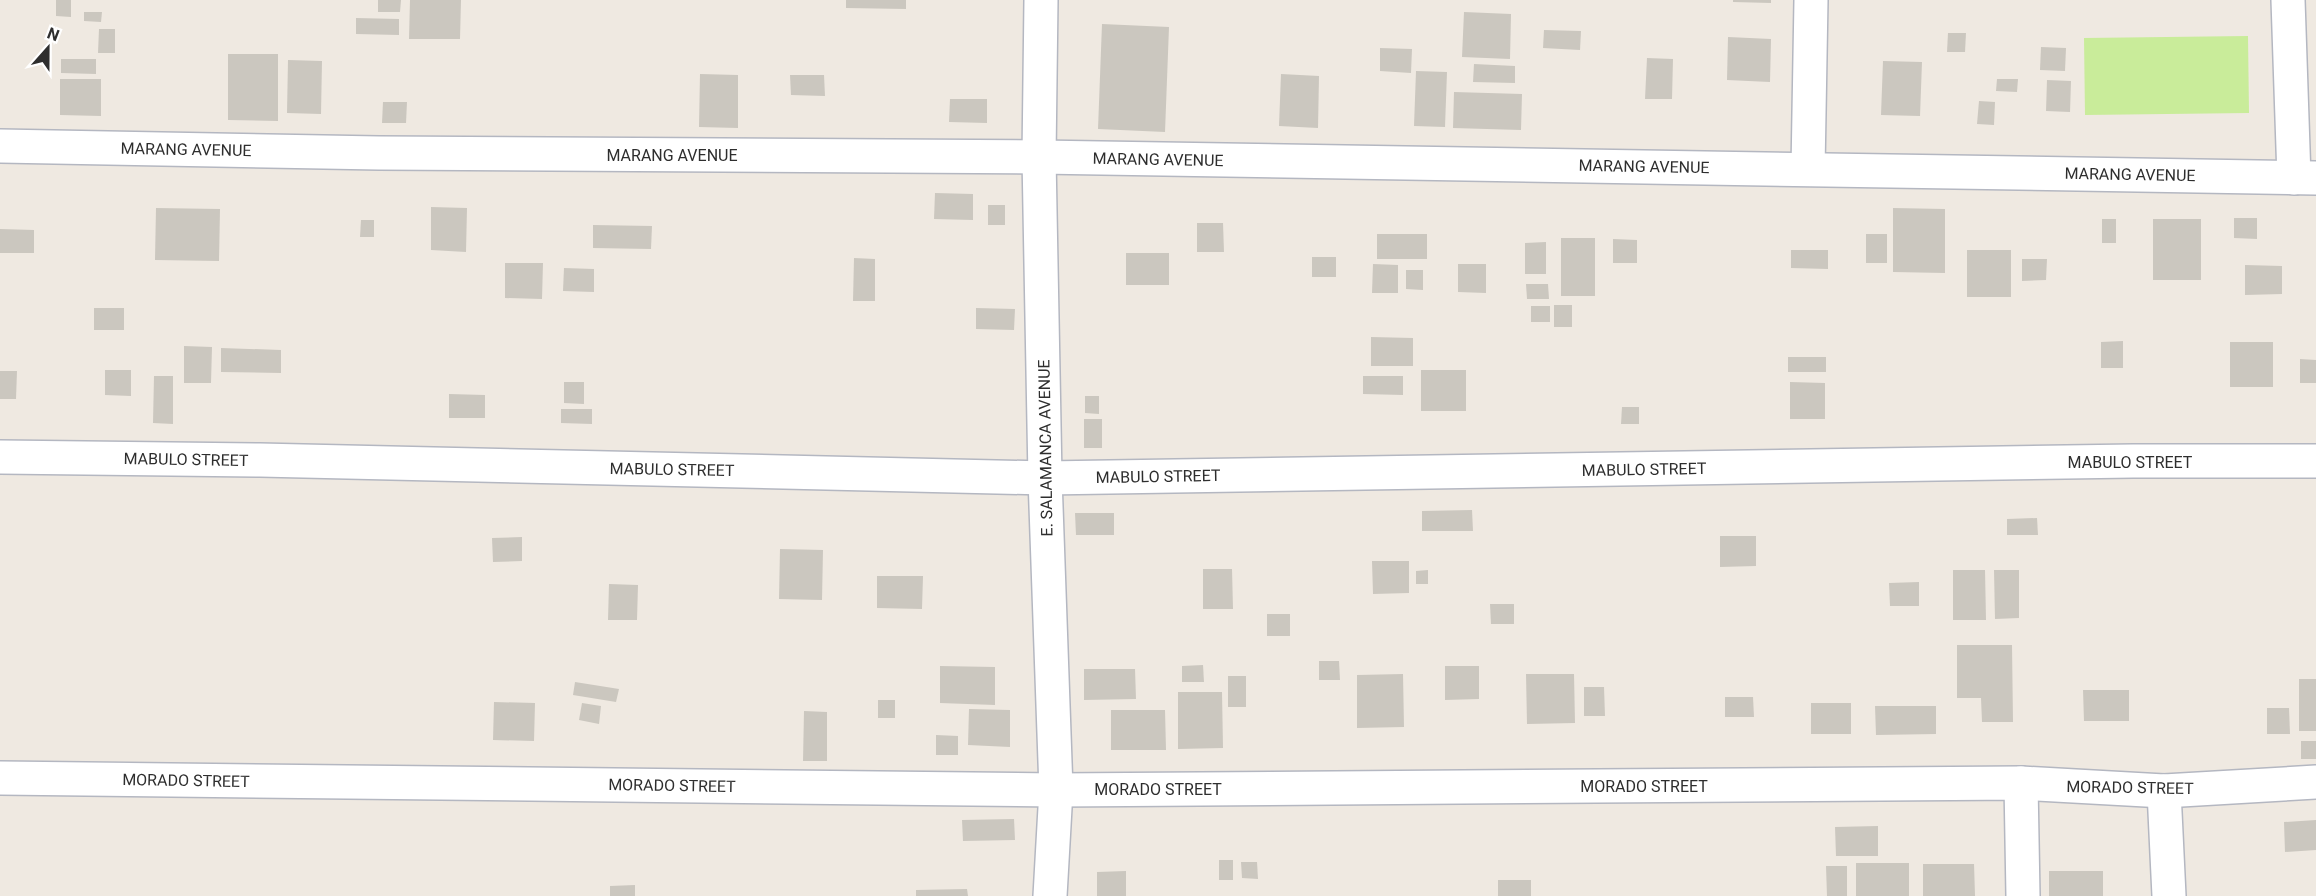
<svg xmlns="http://www.w3.org/2000/svg" width="2316" height="896" font-family="Roboto,sans-serif">
  <style>
    .pitch { fill: #c9ec9a }
    .building { fill: #cbc7bf }
    .lines { fill: none; stroke-linecap: round; stroke-linejoin: round }
    .minor-casing { stroke: #b4b7c1; stroke-width: 36 }
    .minor { stroke: #fff; stroke-width: 33 }
    .labels { text-anchor: middle; stroke-width: 6; stroke-linejoin: round; paint-order: stroke }
    .street-label { font-size: 16px; fill: #2e2e2e; stroke: #fff }
  </style>
  <rect width="100%" height="100%" fill="#efe9e1"/>
  <polygon class="pitch" points="2248,36 2249,113 2085,115 2084,38"/>
  <g class="building">
    <polygon points="56,0 71,0 71,17 56,16"/>
    <polygon points="378,0 401,0 400,12 378,12"/>
    <polygon points="410,0 461,0 460,39 409,39"/>
    <polygon points="846,0 906,0 906,9 846,8"/>
    <polygon points="1733,0 1771,0 1771,3 1733,2"/>
    <polygon points="84,12 102,12 101,22 84,21"/>
    <polygon points="1464,12 1511,14 1510,59 1462,57"/>
    <polygon points="356,18 399,19 399,35 356,34"/>
    <polygon points="1102,24 1169,27 1165,132 1098,129"/>
    <polygon points="99,29 115,29 115,53 98,53"/>
    <polygon points="1544,30 1581,31 1580,50 1543,48"/>
    <polygon points="1948,33 1966,33 1965,52 1947,52"/>
    <polygon points="1728,37 1771,39 1770,82 1727,80"/>
    <polygon points="2041,47 2066,48 2065,71 2040,70"/>
    <polygon points="1380,48 1412,49 1411,73 1380,71"/>
    <polygon points="228,54 278,54 278,121 228,120"/>
    <polygon points="1647,58 1673,59 1672,99 1645,99"/>
    <polygon points="61,59 96,59 96,74 61,73"/>
    <polygon points="288,60 322,61 321,114 287,113"/>
    <polygon points="1883,61 1922,62 1920,116 1881,115"/>
    <polygon points="1474,64 1515,66 1515,83 1473,82"/>
    <polygon points="1416,71 1447,72 1445,127 1414,126"/>
    <polygon points="700,74 738,75 738,128 699,127"/>
    <polygon points="1281,74 1319,76 1318,128 1279,126"/>
    <polygon points="790,75 824,75 825,96 791,95"/>
    <polygon points="60,79 101,79 101,116 60,115"/>
    <polygon points="1997,79 2018,79 2017,92 1996,91"/>
    <polygon points="2047,80 2071,81 2070,112 2046,111"/>
    <polygon points="1454,92 1522,94 1521,130 1453,128"/>
    <polygon points="950,99 987,99 987,123 949,122"/>
    <polygon points="1979,101 1995,102 1994,125 1977,124"/>
    <polygon points="383,102 407,102 406,123 382,123"/>
    <polygon points="935,193 973,194 973,220 934,219"/>
    <rect x="988" y="205" width="17" height="20"/>
    <polygon points="431,207 467,208 466,252 431,250"/>
    <polygon points="156,208 220,209 219,261 155,260"/>
    <polygon points="1893,208 1945,209 1945,273 1893,272"/>
    <polygon points="2234,218 2257,218 2257,239 2234,238"/>
    <rect x="2102" y="219" width="14" height="24"/>
    <rect x="2153" y="219" width="48" height="61"/>
    <polygon points="361,220 374,220 374,237 360,237"/>
    <polygon points="1197,223 1223,223 1224,252 1197,252"/>
    <polygon points="593,225 652,226 651,249 593,248"/>
    <polygon points="0,229 34,230 34,253 0,253"/>
    <rect x="1377" y="234" width="50" height="25"/>
    <rect x="1866" y="234" width="21" height="29"/>
    <rect x="1561" y="238" width="34" height="58"/>
    <polygon points="1613,239 1637,240 1637,263 1613,263"/>
    <polygon points="1546,242 1546,274 1525,274 1525,243"/>
    <polygon points="1791,250 1828,250 1828,269 1791,268"/>
    <rect x="1967" y="250" width="44" height="47"/>
    <rect x="1126" y="253" width="43" height="32"/>
    <rect x="1312" y="257" width="24" height="20"/>
    <polygon points="854,258 875,259 875,301 853,301"/>
    <polygon points="2022,259 2047,259 2046,280 2022,281"/>
    <polygon points="505,263 543,263 542,299 505,298"/>
    <polygon points="1373,264 1398,265 1398,293 1372,293"/>
    <polygon points="1458,264 1486,264 1486,293 1458,292"/>
    <polygon points="2245,265 2282,266 2282,294 2245,295"/>
    <polygon points="564,268 594,269 594,292 563,291"/>
    <polygon points="1406,270 1423,270 1423,290 1406,289"/>
    <polygon points="1526,284 1548,284 1549,299 1527,299"/>
    <rect x="1554" y="305" width="18" height="22"/>
    <rect x="1531" y="306" width="19" height="16"/>
    <rect x="94" y="308" width="30" height="22"/>
    <polygon points="976,308 1015,309 1014,330 976,329"/>
    <polygon points="1371,337 1413,338 1413,366 1371,366"/>
    <polygon points="2123,341 2123,368 2101,368 2101,342"/>
    <rect x="2230" y="342" width="43" height="45"/>
    <polygon points="184,346 212,347 211,383 184,383"/>
    <polygon points="221,348 281,350 281,373 221,372"/>
    <rect x="1788" y="357" width="38" height="15"/>
    <polygon points="2300,359 2316,360 2316,383 2300,383"/>
    <polygon points="105,370 131,370 131,396 105,395"/>
    <rect x="1421" y="370" width="45" height="41"/>
    <polygon points="0,371 17,371 16,399 0,399"/>
    <polygon points="154,376 173,376 173,424 153,423"/>
    <polygon points="1363,376 1403,376 1403,395 1363,394"/>
    <polygon points="564,382 584,382 584,404 564,403"/>
    <polygon points="1790,382 1825,383 1825,419 1790,419"/>
    <polygon points="449,394 485,395 485,418 449,418"/>
    <polygon points="1085,396 1099,396 1099,414 1085,413"/>
    <polygon points="1622,407 1639,407 1639,424 1621,424"/>
    <polygon points="561,409 592,409 592,424 561,423"/>
    <rect x="1084" y="419" width="18" height="29"/>
    <polygon points="1472,510 1473,531 1422,531 1422,511"/>
    <polygon points="1075,513 1114,513 1114,535 1076,535"/>
    <polygon points="2037,518 2038,535 2007,535 2007,519"/>
    <polygon points="1720,536 1756,536 1756,566 1720,567"/>
    <polygon points="522,537 522,561 493,562 492,538"/>
    <polygon points="780,549 823,550 822,600 779,599"/>
    <polygon points="1372,561 1409,561 1409,593 1373,594"/>
    <polygon points="1203,569 1232,569 1233,609 1203,609"/>
    <polygon points="1428,570 1428,584 1416,584 1416,571"/>
    <polygon points="1953,570 1985,570 1986,620 1953,620"/>
    <polygon points="1994,570 2019,570 2019,618 1995,619"/>
    <polygon points="877,576 923,576 922,609 877,608"/>
    <polygon points="1919,582 1919,606 1890,606 1889,583"/>
    <polygon points="609,584 638,585 637,620 608,620"/>
    <polygon points="1490,604 1514,604 1514,624 1491,624"/>
    <rect x="1267" y="614" width="23" height="22"/>
    <polygon points="1957,645 2012,645 2013,722 1982,722 1981,698 1957,698"/>
    <polygon points="1319,661 1339,661 1340,680 1319,680"/>
    <polygon points="1203,665 1204,682 1182,682 1182,666"/>
    <polygon points="940,666 995,667 995,705 940,703"/>
    <polygon points="1445,666 1479,666 1479,699 1445,700"/>
    <polygon points="1084,669 1135,669 1136,699 1084,700"/>
    <polygon points="1403,674 1404,727 1357,728 1357,675"/>
    <polygon points="1526,674 1574,674 1575,723 1527,724"/>
    <rect x="1228" y="676" width="18" height="31"/>
    <rect x="2299" y="679" width="17" height="52"/>
    <polygon points="575,682 619,689 616,702 573,695"/>
    <polygon points="1584,687 1604,687 1605,716 1584,716"/>
    <polygon points="2083,690 2129,690 2129,721 2084,721"/>
    <polygon points="1178,692 1222,692 1223,748 1178,749"/>
    <polygon points="1725,697 1753,697 1754,717 1725,717"/>
    <rect x="878" y="700" width="17" height="18"/>
    <polygon points="494,702 535,703 534,741 493,740"/>
    <polygon points="582,703 601,706 599,724 579,720"/>
    <rect x="1811" y="703" width="40" height="31"/>
    <polygon points="1875,706 1936,706 1936,734 1876,735"/>
    <polygon points="2267,708 2289,708 2290,734 2267,734"/>
    <polygon points="969,709 1010,710 1010,747 968,745"/>
    <polygon points="1111,710 1165,710 1166,750 1111,750"/>
    <polygon points="804,711 827,712 827,761 803,761"/>
    <polygon points="936,735 958,736 958,755 936,755"/>
    <rect x="2301" y="741" width="15" height="18"/>
    <polygon points="1014,819 1015,840 963,841 962,820"/>
    <polygon points="2316,820 2316,850 2285,852 2284,822"/>
    <polygon points="1878,826 1878,856 1836,856 1835,827"/>
    <rect x="1219" y="860" width="14" height="20"/>
    <polygon points="1241,862 1257,862 1258,879 1242,878"/>
    <rect x="1856" y="863" width="53" height="33"/>
    <polygon points="1923,864 1974,864 1975,896 1923,896"/>
    <polygon points="1826,866 1847,866 1847,896 1827,896"/>
    <polygon points="1126,871 1126,896 1097,896 1097,872"/>
    <rect x="2049" y="871" width="54" height="25"/>
    <rect x="1498" y="880" width="33" height="16"/>
    <polygon points="635,885 635,896 610,896 610,886"/>
    <polygon points="967,889 968,896 916,896 916,890"/>
  </g>
  <g class="lines">
    <g class="minor-casing">
      <g id="minor">
        <polyline points="1041,0 1039,157 1045,478 1056,790 1050,896"/>
        <polyline points="2288,0 2294,178"/>
        <polyline points="0,146 379,153 1039,157 2316,178"/>
        <polyline points="1808,169 1811,0"/>
        <polyline points="0,457 260,460 1045,478 2133,461 2316,461"/>
        <polyline points="0,778 1056,790 2021,783 2164,791 2316,782"/>
        <polyline points="2021,783 2023,896"/>
        <polyline points="2164,791 2169,896"/>
      </g>
    </g>
    <use href="#minor" class="minor"/>
  </g>
  <g class="labels">
    <g class="street-label">
      <text transform="translate(186 149) rotate(1)" y="6">MARANG AVENUE</text>
      <text x="672" y="161">MARANG AVENUE</text>
      <text transform="translate(1158 159) rotate(1)" y="6">MARANG AVENUE</text>
      <text transform="translate(1644 166) rotate(1)" y="6">MARANG AVENUE</text>
      <text transform="translate(2130 174) rotate(1)" y="6">MARANG AVENUE</text>
      <text transform="translate(1045 448) rotate(-91)" y="6">E. SALAMANCA AVENUE</text>
      <text transform="translate(186 459) rotate(1)" y="6">MABULO STREET</text>
      <text x="2130" y="468">MABULO STREET</text>
      <text transform="translate(672 469) rotate(1)" y="6">MABULO STREET</text>
      <text transform="translate(1644 469) rotate(-1)" y="6">MABULO STREET</text>
      <text transform="translate(1158 476) rotate(-1)" y="6">MABULO STREET</text>
      <text transform="translate(186 780) rotate(1)" y="6">MORADO STREET</text>
      <text transform="translate(672 785) rotate(1)" y="6">MORADO STREET</text>
      <text x="1644" y="792">MORADO STREET</text>
      <text transform="translate(2130 787) rotate(1)" y="6">MORADO STREET</text>
      <text x="1158" y="795">MORADO STREET</text>
    </g>
  </g>
  <g transform="translate(48 48) rotate(21)" stroke="#ffffff" stroke-width="4.5" paint-order="stroke">
  <path d="M0-4.5L10 22L0 15L-10 22Z" fill="#2e2e2e"/>
  <text y="-9" font-size="16" font-weight="bold" text-anchor="middle" fill="#2e2e2e">N</text>
  </g>
</svg>
